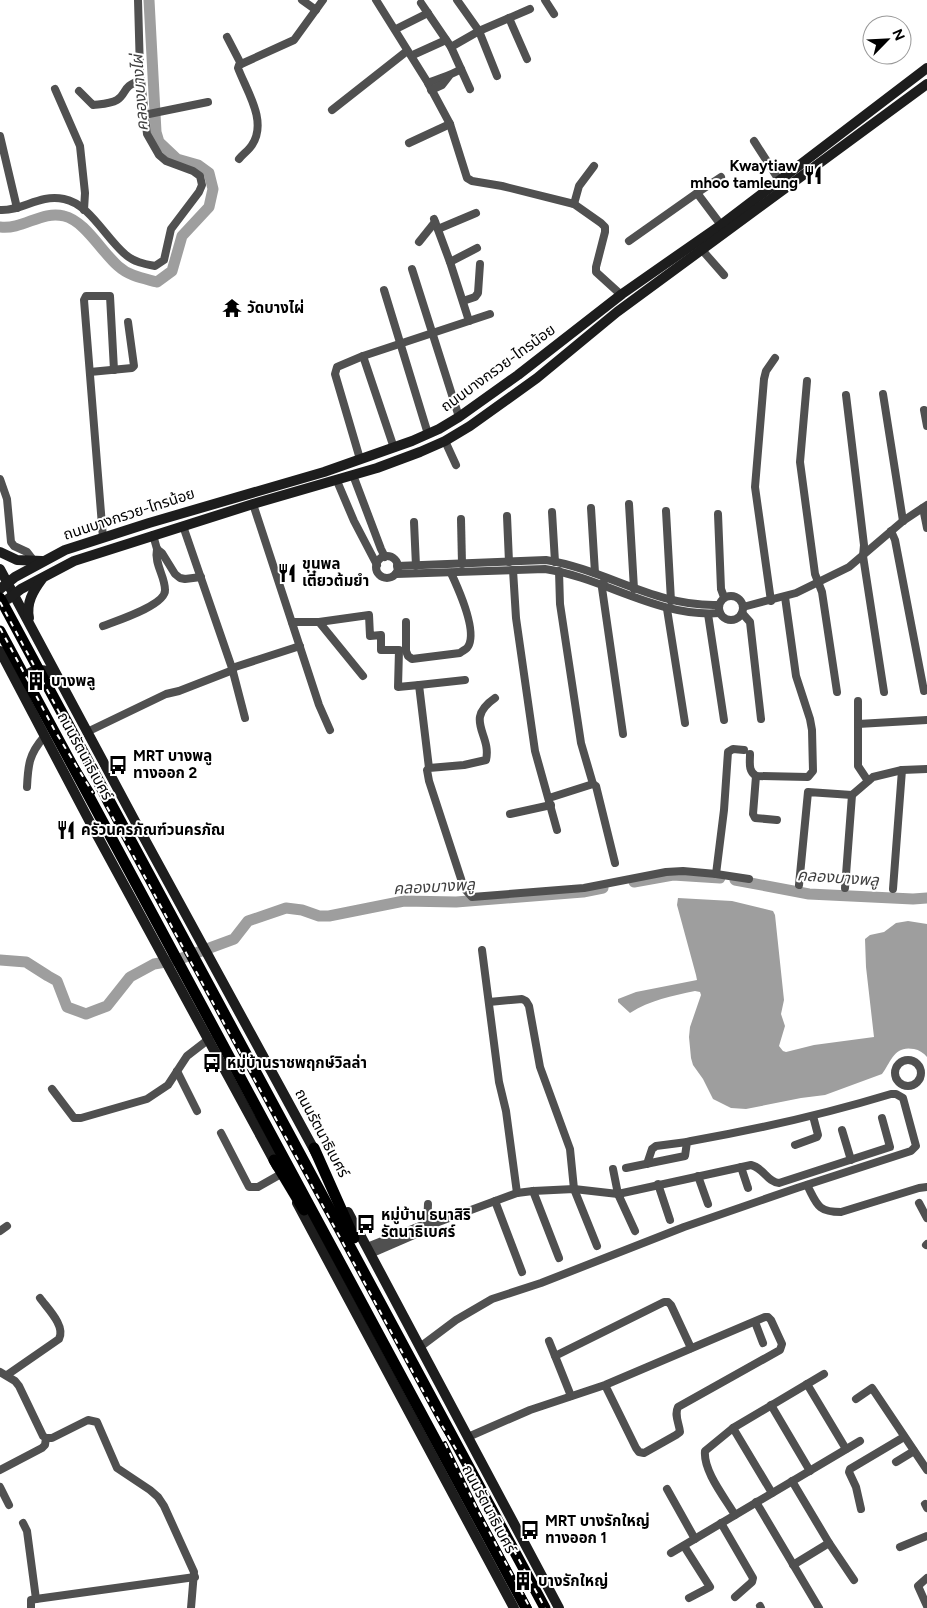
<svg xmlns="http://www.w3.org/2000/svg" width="927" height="1608" font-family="Figtree,'Noto Sans Thai',sans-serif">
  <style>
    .water { fill: #9e9e9e }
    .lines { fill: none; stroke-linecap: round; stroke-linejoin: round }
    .river { stroke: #9e9e9e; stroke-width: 11 }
    .street { stroke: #505050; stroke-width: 8 }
    .secondary { stroke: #1d1d1d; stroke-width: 10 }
    .primary { stroke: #000; stroke-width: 11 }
    .rail-casing { stroke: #000; stroke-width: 4 }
    .rail { stroke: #fff; stroke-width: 2; stroke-dasharray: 5.5; stroke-linecap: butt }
    .labels { text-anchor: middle; stroke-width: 4; stroke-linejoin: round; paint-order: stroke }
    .poi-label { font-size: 15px; font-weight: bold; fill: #000; stroke: #fff; text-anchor: start }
    .street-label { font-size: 15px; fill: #000; stroke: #fff }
    .water-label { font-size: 16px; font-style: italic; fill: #3f3f3f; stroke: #fff }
  </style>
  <rect width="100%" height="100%" fill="#fff"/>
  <path class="water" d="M678 898 732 901 773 911 775 915 784 1000 781 1014 785 1026 779 1046 783 1051 786 1052 814 1045 874 1037 866 967 865 939 870 935 884 932 896 923 908 921 927 924V1057C924 1053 919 1050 914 1049 894 1045 891 1062 882 1074L825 1095 801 1098 746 1109 731 1108 713 1099 703 1079 693 1065 691 1058 689 1037 690 1027 701 995 700 992 695 991C672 996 650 1000 630 1013L618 1002V999L636 992 697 980 696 975 677 905Z"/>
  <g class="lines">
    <g class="river">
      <path d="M0 227C23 230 42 210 64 216 85 221 101 251 118 266 129 276 142 278 157 282L172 271 182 236 209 207 213 189 209 173 198 165 177 159 159 142 156 132 149 0"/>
      <polyline points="735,880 809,894 913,899 927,898"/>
      <polyline points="634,882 673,875 720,878"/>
      <polyline points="0,960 26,962 48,976 57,981 67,1007 86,1014 107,1006 130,977 154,964 177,960 234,939 248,921 286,908 302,910 319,916 329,916 404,901 456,902 583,892 603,888"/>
    </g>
    <g class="street">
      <polyline points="302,0 316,10"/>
      <polyline points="376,0 428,83 450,124 467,178 472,181 502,186 574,204 601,223 605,227 605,232 596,267 596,272 618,292 622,294"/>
      <polyline points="457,0 479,31 497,76"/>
      <polyline points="545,0 554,14"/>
      <polyline points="421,3 451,47 470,89"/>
      <polyline points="509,18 527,59"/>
      <polyline points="398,28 428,13"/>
      <polyline points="227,37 241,64"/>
      <polyline points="451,47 479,31 530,9"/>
      <polyline points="415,54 446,40"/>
      <path d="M428 83C439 78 450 76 461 69"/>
      <polyline points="55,89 80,146 85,193 84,210"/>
      <polyline points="431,90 442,85 449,76"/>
      <path d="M79 91 93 105C101 104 110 104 117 100 127 94 122 85 141 81"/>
      <polyline points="332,110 407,51"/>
      <polyline points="144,115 208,102"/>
      <polyline points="0,136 17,208"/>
      <polyline points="754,141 779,180"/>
      <polyline points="409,143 450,124"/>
      <path d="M239 159C243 154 249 150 252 145 268 121 246 90 238 68L239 65 294 40 323 0"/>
      <polyline points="697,193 721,177"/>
      <polyline points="574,204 579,186 594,166"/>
      <path d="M0 210C24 211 38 194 64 199 90 204 106 239 126 255 134 262 145 264 155 266L164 260 171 229 199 192 202 185 200 176 193 171 166 161 159 155 147 134 140 71 138 0"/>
      <polyline points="434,219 450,262 469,321"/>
      <polyline points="438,229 476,213"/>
      <polyline points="629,241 697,193 721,225"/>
      <polyline points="419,242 435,222"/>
      <polyline points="702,250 724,275"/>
      <polyline points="450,262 477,248"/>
      <polyline points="412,269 459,417"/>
      <polyline points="384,290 428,434"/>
      <polyline points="463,301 475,297 478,293 480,264"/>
      <polyline points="363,356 394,448"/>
      <polyline points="90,372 132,368 134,366 128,322"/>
      <polyline points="807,381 800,462 815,574 822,592 837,692"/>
      <polyline points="883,394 903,521"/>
      <polyline points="846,395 864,545 863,556 884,692"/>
      <polyline points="924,410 927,426"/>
      <polyline points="445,441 456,465"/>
      <polyline points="360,459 335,374 337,367 363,356 490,314"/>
      <polyline points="353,475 381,549 385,557"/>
      <polyline points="0,479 7,499 11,542 14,546 27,552 34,561"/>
      <polyline points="337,481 354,521 377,565"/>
      <polyline points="253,504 319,705 330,730"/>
      <polyline points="629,504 634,589"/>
      <polyline points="591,508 595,573"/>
      <polyline points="923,508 927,528"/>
      <polyline points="666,511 671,601"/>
      <polyline points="552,512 555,562"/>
      <polyline points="718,514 721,589 724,597"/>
      <polyline points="507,516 509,562"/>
      <polyline points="461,519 462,564"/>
      <polyline points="414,522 416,566"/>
      <polyline points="183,526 232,668 245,718"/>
      <polyline points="891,531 895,540 924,691"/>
      <polyline points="153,535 157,549 162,553 175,574 180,578 185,579 201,577"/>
      <polyline points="103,538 84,300 86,296 110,296 114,370"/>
      <circle cx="387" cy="567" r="11"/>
      <path d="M397 566 546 560C607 570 655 607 718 605"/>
      <polyline points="513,570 516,618 535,751 557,830"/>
      <polyline points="559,571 560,604 581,743 593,784"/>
      <path d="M396 574 545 569C605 578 658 618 720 613"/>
      <polyline points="604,581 602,588 623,734"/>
      <circle cx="731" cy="608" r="12"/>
      <polyline points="771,601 755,487 764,379 766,371 775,358"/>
      <polyline points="743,607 796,593 849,567 903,521 927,505"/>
      <polyline points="667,609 685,723"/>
      <polyline points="742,613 750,622 761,719"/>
      <polyline points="708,614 724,720"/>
      <polyline points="292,622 319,622 363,676"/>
      <polyline points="319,622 369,615 370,636 381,635 381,650 399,650 398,687 419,685 429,768"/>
      <path d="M406 622V651L408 656 412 659 460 653C462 651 465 650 467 648 479 634 458 588 451 573"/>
      <path d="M103 626C116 621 166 605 165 590 165 576 154 564 157 549"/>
      <polyline points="232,668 300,646"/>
      <polyline points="419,685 465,680"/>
      <path d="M495 698C463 720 492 734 486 760L464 765 429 768 427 770 429 781 464 888 472 897 584 888 666 872 683 871 716 874 749 879"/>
      <polyline points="858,701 858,766 868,781"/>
      <polyline points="858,724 927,720"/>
      <polyline points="87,732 166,694 179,691 233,670"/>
      <path d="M750 754C750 763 748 771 756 776L808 777 813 771 812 730 810 719 796 676 785 597"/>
      <polyline points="756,776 753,814 755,818 777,820"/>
      <path d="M27 787C28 765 29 754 44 737"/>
      <polyline points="549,798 593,784 596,786 615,863"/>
      <polyline points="510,814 551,805"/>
      <polyline points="716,874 724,810 728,752 733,749 744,750"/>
      <polyline points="799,885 808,792 852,795 873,777 902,770 927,769"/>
      <polyline points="845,888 852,795"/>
      <polyline points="893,889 902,770"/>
      <polyline points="482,950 499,1082 506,1111 517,1193"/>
      <polyline points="489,1002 522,999 526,1001 529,1006 540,1067 570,1149 574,1189 597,1246"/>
      <circle cx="908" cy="1073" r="13"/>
      <polyline points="177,1071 197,1111"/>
      <polyline points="52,1089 74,1118 81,1118 147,1099 168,1085 187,1056 209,1039"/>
      <polyline points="842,1130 851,1160"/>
      <polyline points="221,1133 249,1187 258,1187 281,1174"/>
      <polyline points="795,1145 817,1137 818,1135 813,1116"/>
      <polyline points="647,1164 652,1149 656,1146 687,1142"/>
      <polyline points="741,1167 748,1188"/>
      <polyline points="613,1169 618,1194 635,1231"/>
      <polyline points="698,1176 708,1204"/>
      <polyline points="658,1184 670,1220"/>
      <path d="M807 1185C817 1204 817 1212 841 1212L919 1188 927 1187"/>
      <polyline points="533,1191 559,1258"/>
      <polyline points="495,1201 522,1272"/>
      <polyline points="919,1203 927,1218"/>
      <path d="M425 1227 517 1193 533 1191 574 1189 618 1194 751 1165C764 1168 767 1182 779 1183L890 1147 882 1118"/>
      <polyline points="427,1227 428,1204"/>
      <polyline points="0,1231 7,1226"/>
      <polyline points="926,1245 927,1244"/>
      <polyline points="367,1247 420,1226 425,1227 423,1231 370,1254"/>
      <polyline points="755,1322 763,1343"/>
      <polyline points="549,1341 571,1396"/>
      <path d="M420 1347 456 1320 492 1299 541 1283 684 1227 797 1188 911 1151 916 1146 903 1098 896 1094H891C825 1114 759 1129 691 1141L687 1142 685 1156 626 1168"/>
      <polyline points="555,1356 664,1302 668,1302 671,1305 691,1348"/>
      <polyline points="0,1372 15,1381 19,1386 43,1436 46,1438 52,1438 88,1420 97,1422 117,1468 150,1490 158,1497 164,1506 194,1572 191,1608"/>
      <path d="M7 1375 59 1339C66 1326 47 1308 40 1298"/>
      <polyline points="807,1384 846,1449"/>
      <polyline points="856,1399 872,1388 927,1470"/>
      <polyline points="771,1405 810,1471"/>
      <polyline points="733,1428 772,1493"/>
      <path d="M468 1437 530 1410 605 1385 765 1317H768L771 1320 782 1344 780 1350 678 1407C674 1415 679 1423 680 1432L676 1435 644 1453 639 1452 636 1448 605 1385"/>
      <polyline points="896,1462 914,1451"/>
      <polyline points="0,1470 42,1448 45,1445 46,1438"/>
      <polyline points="792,1481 829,1543 854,1580"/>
      <polyline points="0,1487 9,1505"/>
      <polyline points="667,1489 695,1539"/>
      <polyline points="756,1502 819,1608"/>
      <polyline points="925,1504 927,1508"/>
      <polyline points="861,1509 856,1487 849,1472 850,1469 904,1437"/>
      <path d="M735 1515C725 1498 703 1471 705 1451L733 1428 824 1374"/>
      <polyline points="23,1523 27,1531 36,1599 195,1577"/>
      <polyline points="721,1523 753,1578 752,1582 735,1597"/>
      <polyline points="684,1546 710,1587 689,1598"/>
      <polyline points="900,1547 927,1536"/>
      <polyline points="671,1553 860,1441"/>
      <polyline points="793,1565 829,1543"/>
      <polyline points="927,1578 918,1586 927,1606"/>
      <polyline points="760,1606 761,1608"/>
      <polyline points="31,1608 31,1600 36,1599"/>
    </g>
    <g class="secondary">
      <polyline points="0,552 17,560 42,561"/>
      <polyline points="0,569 143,836 317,1155"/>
      <polyline points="0,589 15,577 65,550 149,523 324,472 412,441 439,429 459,417 518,375 622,294 721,225 927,68"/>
      <polyline points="8,599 21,589 74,561 253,504 377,468 420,452 445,441 470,426 537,378 617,312 927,84"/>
      <path d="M29 618C26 603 33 591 42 579"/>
      <polyline points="0,651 92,826 277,1166"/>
      <path d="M23 685C28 666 45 667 58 678"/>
      <polyline points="297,1203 514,1608"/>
      <polyline points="348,1212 559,1608"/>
    </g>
    <g class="primary">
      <polyline points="0,598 545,1608"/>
      <polyline points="0,631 526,1608"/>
      <polyline points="314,1148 354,1238"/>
      <polyline points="274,1160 304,1210"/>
    </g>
    <g class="rail-casing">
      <g id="rail">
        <polyline points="0,602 66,725 106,805 441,1424 490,1506 545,1608"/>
        <polyline points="0,628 55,731 93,793"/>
        <polyline points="445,1443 478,1511 530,1608"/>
      </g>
    </g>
    <use href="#rail" class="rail"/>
  </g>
  <defs>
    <g id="restaurant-bare" transform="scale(1.5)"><path d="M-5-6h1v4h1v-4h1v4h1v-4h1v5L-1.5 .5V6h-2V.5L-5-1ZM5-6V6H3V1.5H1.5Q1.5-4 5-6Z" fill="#000" stroke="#fff" stroke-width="2.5" paint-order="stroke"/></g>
    <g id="temple-bare" transform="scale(1.5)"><path d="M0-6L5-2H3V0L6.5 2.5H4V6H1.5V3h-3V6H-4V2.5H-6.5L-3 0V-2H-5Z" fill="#000" stroke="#fff" stroke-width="2.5" paint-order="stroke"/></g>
    <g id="building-bare" transform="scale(1.5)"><path d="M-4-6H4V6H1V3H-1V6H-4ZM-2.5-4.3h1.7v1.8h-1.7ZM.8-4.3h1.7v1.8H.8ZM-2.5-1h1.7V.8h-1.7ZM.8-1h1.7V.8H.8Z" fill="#000" stroke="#fff" stroke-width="2.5" paint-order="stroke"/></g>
    <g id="bus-bare" transform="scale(1.5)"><path d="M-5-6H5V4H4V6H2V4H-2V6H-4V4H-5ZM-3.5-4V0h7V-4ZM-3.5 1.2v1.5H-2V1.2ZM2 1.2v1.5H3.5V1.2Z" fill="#000" stroke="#fff" stroke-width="2.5" paint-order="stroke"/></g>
  </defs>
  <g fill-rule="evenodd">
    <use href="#restaurant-bare" x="813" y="175"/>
    <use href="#temple-bare" x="232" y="308"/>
    <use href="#restaurant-bare" x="287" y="573"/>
    <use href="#building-bare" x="36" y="681"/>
    <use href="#bus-bare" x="118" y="765"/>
    <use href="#restaurant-bare" x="66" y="830"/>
    <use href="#bus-bare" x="212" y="1063"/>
    <use href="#bus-bare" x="366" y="1224"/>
    <use href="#bus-bare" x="530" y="1530"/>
    <use href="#building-bare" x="523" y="1581"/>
  </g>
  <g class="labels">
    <g class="poi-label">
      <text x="798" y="171" text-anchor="end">Kwaytiaw<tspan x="798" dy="17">mhoo tamleung</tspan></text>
      <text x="247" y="313">วัดบางไผ่</text>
      <text x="302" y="569">ขุนพล<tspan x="302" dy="17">เตี๋ยวต้มยำ</tspan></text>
      <text x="51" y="686">บางพลู</text>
      <text x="133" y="761">MRT บางพลู<tspan x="133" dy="17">ทางออก 2</tspan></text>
      <text x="81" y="835">ครัวนครภัณฑ์วนครภัณ</text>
      <text x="227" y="1068">หมู่บ้านราชพฤกษ์วิลล่า</text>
      <text x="381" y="1220">หมู่บ้าน ธนาสิริ<tspan x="381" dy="17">รัตนาธิเบศร์</tspan></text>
      <text x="545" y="1526">MRT บางรักใหญ่<tspan x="545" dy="17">ทางออก 1</tspan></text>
      <text x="538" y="1586">บางรักใหญ่</text>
    </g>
    <g class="street-label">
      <text transform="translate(498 368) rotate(-36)" y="5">ถนนบางกรวย-ไทรน้อย</text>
      <text transform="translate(129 514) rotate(-18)" y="5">ถนนบางกรวย-ไทรน้อย</text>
      <text transform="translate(85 756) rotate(61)" y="5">ถนนรัตนาธิเบศร์</text>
      <text transform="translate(322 1133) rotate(62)" y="5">ถนนรัตนาธิเบศร์</text>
      <text transform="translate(489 1509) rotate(62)" y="5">ถนนรัตนาธิเบศร์</text>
    </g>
    <g class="water-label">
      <text transform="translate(139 93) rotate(-94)" y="6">คลองบางไผ่</text>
      <text transform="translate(838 877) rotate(4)" y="6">คลองบางพลู</text>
      <text transform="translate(434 886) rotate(-3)" y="6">คลองบางพลู</text>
    </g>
  </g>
  <g transform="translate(887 40) rotate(66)"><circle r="24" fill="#ffffff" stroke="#999999"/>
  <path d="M0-4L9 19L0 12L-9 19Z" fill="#000000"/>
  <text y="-8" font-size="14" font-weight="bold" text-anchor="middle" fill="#000000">N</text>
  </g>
</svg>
